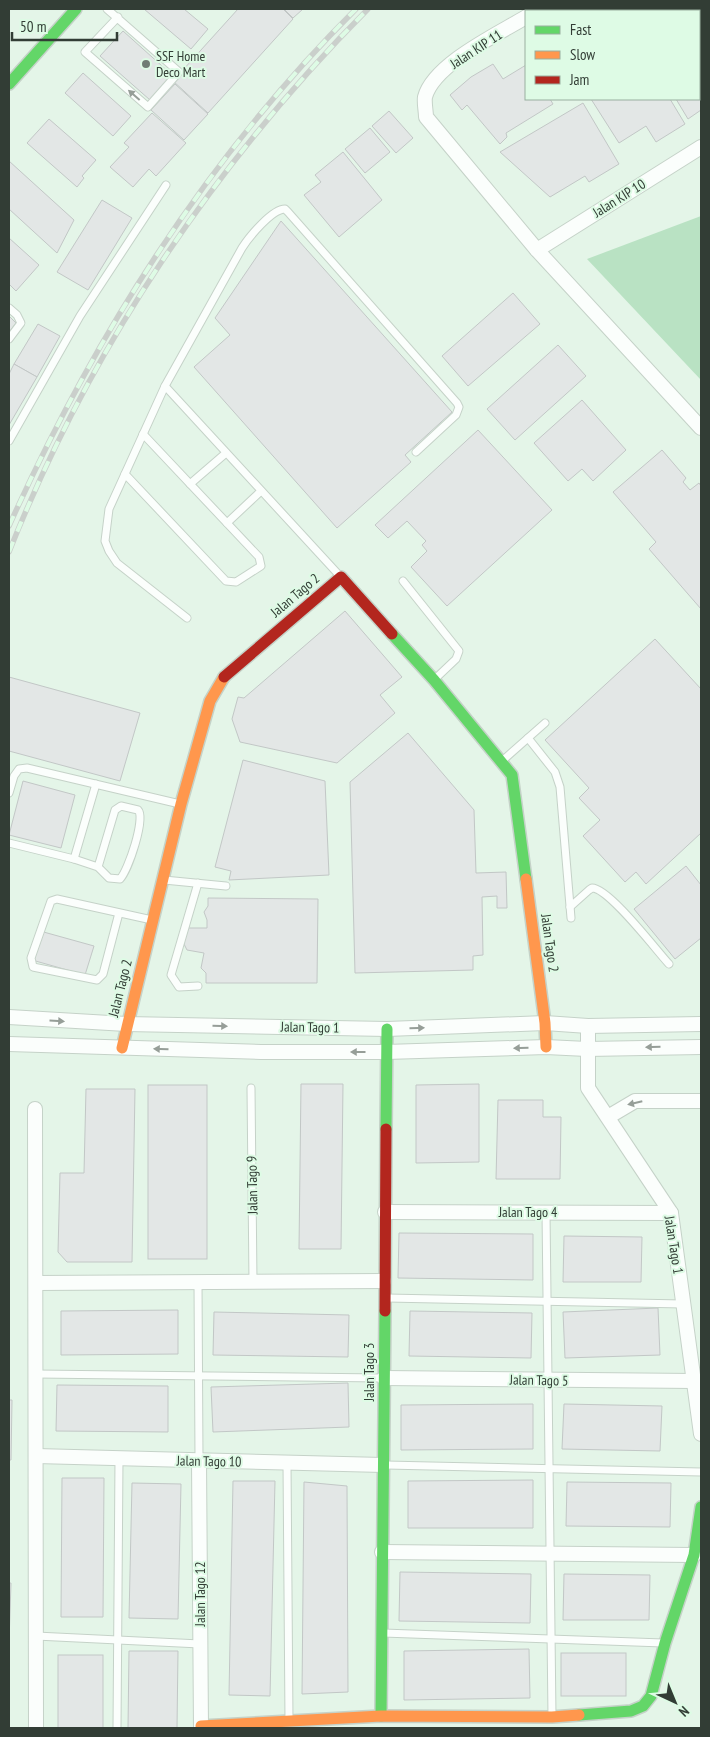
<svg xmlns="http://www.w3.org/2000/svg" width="710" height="1737" font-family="'PT Sans Narrow',sans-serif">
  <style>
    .green { fill: #b9e2c3 }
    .building { fill: #e3e7e6; stroke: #c2c7c6 }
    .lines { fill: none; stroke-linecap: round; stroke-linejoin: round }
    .lane-casing { stroke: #c5d2c8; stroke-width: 9 }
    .street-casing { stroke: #c5d2c8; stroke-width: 16 }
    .fast-casing { stroke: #c5d2c8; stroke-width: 14 }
    .slow-casing { stroke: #c5d2c8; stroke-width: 14 }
    .jam-casing { stroke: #c5d2c8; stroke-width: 14 }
    .lane { stroke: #fbfefc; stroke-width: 7 }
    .street { stroke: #fbfefc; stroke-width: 14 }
    .fast { stroke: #63d668; stroke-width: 11 }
    .slow { stroke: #ff974d; stroke-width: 11 }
    .jam { stroke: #b3261e; stroke-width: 11 }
    .rail-casing { stroke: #cacfcb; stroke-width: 5.5 }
    .rail { stroke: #defbe5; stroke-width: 4; stroke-dasharray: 11; stroke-linecap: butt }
    .oneway { fill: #969e98 }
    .poi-dot { fill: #707d74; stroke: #defbe5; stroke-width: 2 }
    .labels { text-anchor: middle; stroke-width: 4; stroke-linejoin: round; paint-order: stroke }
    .street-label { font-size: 14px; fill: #323d35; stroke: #defbe5 }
    .poi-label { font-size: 14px; fill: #323d35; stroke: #defbe5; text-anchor: start }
  </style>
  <rect width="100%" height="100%" fill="#e4f5e8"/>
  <polygon class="green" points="701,216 701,380 587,259"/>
  <g class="building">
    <polygon points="144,9 184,9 208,29 191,49"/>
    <polygon points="238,9 283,9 293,19 208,113 173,81"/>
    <polygon points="284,9 303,9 293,18"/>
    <polygon points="599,9 674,9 675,11 601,11"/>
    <polygon points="689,9 701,9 701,21 699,23 699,11 690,11"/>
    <polygon points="701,30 701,110 688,119 676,99 699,99 699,32"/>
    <polygon points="123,31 172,75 150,100 100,56"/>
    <polygon points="493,64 503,79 526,65 526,99 550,99 553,104 506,133 507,137 500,144 467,105 462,110 450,95 471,77"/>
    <polygon points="83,73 131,116 113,136 65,93"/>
    <polygon points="175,84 208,114 184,140 151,110"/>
    <polygon points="591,99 670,99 685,124 656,142 646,126 619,143"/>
    <polygon points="583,103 619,164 589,182 585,176 550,197 500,152"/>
    <polygon points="389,111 413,138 396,153 372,126"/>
    <polygon points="152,113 186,143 156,176 149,169 133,187 110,167 129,147 124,143"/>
    <polygon points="49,119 96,160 82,176 84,178 77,187 27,143"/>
    <polygon points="370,128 390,152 365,173 345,149"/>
    <polygon points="343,152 382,200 339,237 304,195 321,182 315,175"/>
    <polygon points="9,161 74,220 57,253 9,209"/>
    <polygon points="102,200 132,218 88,290 57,272"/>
    <polygon points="281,221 452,412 405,455 411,462 337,528 194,367 230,335 215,318"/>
    <polygon points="9,238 39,265 16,291 9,284"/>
    <polygon points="513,293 540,324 468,386 442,356"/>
    <polygon points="9,316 16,323 9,332"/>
    <polygon points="38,324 60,336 37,377 14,364"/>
    <polygon points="558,345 586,376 515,440 487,409"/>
    <polygon points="14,364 37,377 9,425 9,374"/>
    <polygon points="582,400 626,450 593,481 582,469 568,481 534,443"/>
    <polygon points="478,430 552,510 447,606 411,567 427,551 422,545 426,541 407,521 388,538 375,525"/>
    <polygon points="662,450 686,478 683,482 690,490 699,483 701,486 701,609 649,549 656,542 613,492"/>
    <polygon points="345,611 402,677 380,695 395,713 337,763 240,742 232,719 238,697 244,698"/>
    <polygon points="655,639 701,689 701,833 646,884 636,872 625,882 583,836 600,820 579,798 589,788 545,740"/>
    <polygon points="9,677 140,713 120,781 9,751"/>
    <polygon points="408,733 474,810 476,873 506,872 507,908 497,908 497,896 482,897 483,955 473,956 473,970 355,973 350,782"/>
    <polygon points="243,760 325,781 329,875 229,880 231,871 215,867"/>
    <polygon points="23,781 75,795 61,848 9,835"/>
    <polygon points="686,866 701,885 701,938 675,959 634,909"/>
    <polygon points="208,898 318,899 317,983 206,983 206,973 201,968 204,953 187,950 182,940 188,928 207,928 207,920 204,912 208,906"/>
    <polygon points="40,931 94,946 85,975 32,960"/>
    <polygon points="301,1084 343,1084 341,1249 299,1249"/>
    <polygon points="479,1084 479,1162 416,1163 416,1085"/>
    <rect x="148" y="1085" width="59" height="174"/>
    <polygon points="86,1089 135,1089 132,1262 67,1262 58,1252 60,1173 84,1173"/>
    <polygon points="498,1100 543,1100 543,1117 561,1117 560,1179 496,1179"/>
    <polygon points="399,1233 533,1234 533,1280 398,1278"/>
    <polygon points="564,1236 642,1237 641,1282 563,1282"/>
    <polygon points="658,1308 660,1355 565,1358 563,1312"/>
    <polygon points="178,1310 178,1354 61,1355 61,1311"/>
    <polygon points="410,1311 532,1313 531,1358 409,1356"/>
    <polygon points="214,1312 349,1315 348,1357 213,1355"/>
    <polygon points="348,1383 349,1427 213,1432 211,1387"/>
    <polygon points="57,1385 168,1386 168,1432 56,1431"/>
    <polygon points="9,1400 12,1400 11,1460 9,1460"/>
    <polygon points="533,1404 533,1449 401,1450 401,1405"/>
    <polygon points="564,1404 662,1406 660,1451 562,1449"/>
    <polygon points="62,1478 104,1478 103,1617 61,1617"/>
    <polygon points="533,1480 533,1528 408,1528 408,1481"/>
    <polygon points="233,1481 275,1481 270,1696 229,1695"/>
    <polygon points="304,1482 347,1486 348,1692 302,1694"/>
    <polygon points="567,1482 671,1483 670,1527 566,1526"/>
    <polygon points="132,1483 181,1484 178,1619 129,1618"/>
    <polygon points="400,1572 531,1574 530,1623 399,1621"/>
    <polygon points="564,1574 650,1575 649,1620 563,1620"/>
    <polygon points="9,1583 11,1583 9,1642"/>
    <polygon points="529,1649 530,1698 404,1700 404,1651"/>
    <polygon points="129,1651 178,1651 177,1728 128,1728"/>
    <rect x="561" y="1653" width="65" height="43"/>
    <rect x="58" y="1655" width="45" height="73"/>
  </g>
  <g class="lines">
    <g class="lane-casing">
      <g id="lane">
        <polyline points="107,9 179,72 148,107 85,52 118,17"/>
        <polyline points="9,308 17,315 21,323 9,339"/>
        <polyline points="165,386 339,575"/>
        <polyline points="9,441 80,316 166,185"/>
        <polyline points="125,474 226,581 236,582 261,566 259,557 143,434"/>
        <polyline points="190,484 226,453"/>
        <polyline points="227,523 261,491"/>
        <polyline points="403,581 459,651 456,659 436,678"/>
        <path d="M187 618 117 563 109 551 105 541 109 509 165 386 242 248C249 237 272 209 285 209L288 212 457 403 459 407 456 415 416 452"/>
        <polyline points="528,738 555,772 560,787 571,918"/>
        <polyline points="502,761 545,723"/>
        <polyline points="9,793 14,776 19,769 27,768 180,804"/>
        <polyline points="9,843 74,859 96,784"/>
        <path d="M74 859 98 867 109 878 120 879C128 871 146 818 138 810L121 806 115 810 98 867"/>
        <polyline points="164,880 226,886"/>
        <polyline points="198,883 171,975 179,987 198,986"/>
        <path d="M570 907 589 890 592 888C609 888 656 950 669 964"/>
        <polyline points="119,913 103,974 97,980 33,967 31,958 51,901 57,899 152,920"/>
        <polyline points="251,1088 253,1282"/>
        <polyline points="546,1212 552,1716"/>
        <polyline points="198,1282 199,1460"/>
        <polyline points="387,1298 683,1304"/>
        <polyline points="36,1374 383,1378"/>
        <polyline points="287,1463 289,1720"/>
        <polyline points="386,1465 701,1472"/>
        <polyline points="383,1633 663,1643"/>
        <polyline points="36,1636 200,1644"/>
        <polyline points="117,1728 119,1459"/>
      </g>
    </g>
    <g class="street-casing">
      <g id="street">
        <polyline points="536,11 540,9"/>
        <path d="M526 17C498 34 434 64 425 97 424 103 426 111 426 117L537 250 701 428"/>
        <polyline points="537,250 701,147"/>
        <polyline points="9,1017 126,1024 387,1029 545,1023 588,1026 701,1024"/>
        <polyline points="588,1026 588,1088 671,1213 701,1434"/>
        <polyline points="9,1044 261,1052 386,1052 546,1047 587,1049 701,1047"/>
        <polyline points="35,1109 36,1728"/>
        <polyline points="608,1117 635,1101 701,1101"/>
        <polyline points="385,1212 671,1213"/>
        <polyline points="36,1283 384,1281"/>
        <polyline points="384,1378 694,1381"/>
        <polyline points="36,1456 383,1465"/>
        <polyline points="199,1460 201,1728"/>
        <polyline points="382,1552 694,1555"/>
      </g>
    </g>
    <g class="fast-casing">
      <g id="fast">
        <polyline points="9,84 76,9"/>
        <polyline points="392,634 434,680 512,775 526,879"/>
        <polyline points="386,1129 387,1029"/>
        <polyline points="579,1715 631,1711 643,1706 651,1696 665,1643 694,1555 701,1507"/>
        <polyline points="381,1716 385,1311"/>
      </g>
    </g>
    <g class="slow-casing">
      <g id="slow">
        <polyline points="526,879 545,1023 546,1047"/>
        <polyline points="122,1048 181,804 210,701 224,677"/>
        <polyline points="201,1726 381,1716 552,1717 579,1715"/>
      </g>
    </g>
    <g class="jam-casing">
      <g id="jam">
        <polyline points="224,677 341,577 392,634"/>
        <polyline points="385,1311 386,1129"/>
      </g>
    </g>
    <use href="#lane" class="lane"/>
    <use href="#street" class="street"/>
    <use href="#fast" class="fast"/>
    <use href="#slow" class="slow"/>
    <use href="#jam" class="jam"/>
    <g class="rail-casing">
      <g id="rail">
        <path d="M9 526C94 337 208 156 356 9"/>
        <path d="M9 552C89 350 215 163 368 9"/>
      </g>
    </g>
    <use href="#rail" class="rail"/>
  </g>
  <defs><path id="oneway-solid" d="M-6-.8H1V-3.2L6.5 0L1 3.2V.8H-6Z" transform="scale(1.25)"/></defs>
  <g class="oneway">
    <use href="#oneway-solid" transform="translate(134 95) rotate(-139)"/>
    <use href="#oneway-solid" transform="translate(57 1021) rotate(3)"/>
    <use href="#oneway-solid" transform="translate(220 1026) rotate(1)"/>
    <use href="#oneway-solid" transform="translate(417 1028) rotate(-2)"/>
    <use href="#oneway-solid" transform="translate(653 1047) rotate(178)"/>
    <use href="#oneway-solid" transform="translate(521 1048) rotate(178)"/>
    <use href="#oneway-solid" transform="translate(161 1049) rotate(-178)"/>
    <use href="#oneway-solid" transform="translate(358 1052) rotate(180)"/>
    <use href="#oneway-solid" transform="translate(635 1103) rotate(167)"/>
  </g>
  <circle class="poi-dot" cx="146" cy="64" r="5"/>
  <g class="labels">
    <g class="street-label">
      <text transform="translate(476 49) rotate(-33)" y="5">Jalan KIP 11</text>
      <text transform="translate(619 198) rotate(-32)" y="5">Jalan KIP 10</text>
      <text transform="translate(295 595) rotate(-40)" y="5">Jalan Tago 2</text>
      <text transform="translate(550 943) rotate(82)" y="5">Jalan Tago 2</text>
      <text transform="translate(120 988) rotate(-76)" y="5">Jalan Tago 2</text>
      <text transform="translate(310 1027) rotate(1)" y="5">Jalan Tago 1</text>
      <text transform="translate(252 1185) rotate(-91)" y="5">Jalan Tago 9</text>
      <text x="528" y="1217">Jalan Tago 4</text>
      <text transform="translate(674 1245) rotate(81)" y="5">Jalan Tago 1</text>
      <text transform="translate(369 1372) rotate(-90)" y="5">Jalan Tago 3</text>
      <text transform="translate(539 1380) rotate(1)" y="5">Jalan Tago 5</text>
      <text transform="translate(209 1461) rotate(1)" y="5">Jalan Tago 10</text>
      <text transform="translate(200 1594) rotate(-90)" y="5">Jalan Tago 12</text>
    </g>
    <g class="poi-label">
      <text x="156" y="61">SSF Home<tspan x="156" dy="16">Deco Mart</tspan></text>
    </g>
  </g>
  <rect width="710" height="1737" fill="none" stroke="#323d35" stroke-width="20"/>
  <rect x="525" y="10" width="175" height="90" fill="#defbe5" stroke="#99af9f"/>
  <rect x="535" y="26" width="25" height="8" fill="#63d668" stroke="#99af9f"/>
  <text x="570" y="35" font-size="15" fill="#323d35">Fast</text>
  <rect x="535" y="51" width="25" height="8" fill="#ff974d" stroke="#99af9f"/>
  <text x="570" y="60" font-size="15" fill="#323d35">Slow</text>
  <rect x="535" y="76" width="25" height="8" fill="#b3261e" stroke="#99af9f"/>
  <text x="570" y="85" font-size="15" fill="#323d35">Jam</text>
  <g transform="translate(675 1702) rotate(136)" stroke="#defbe5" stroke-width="4" paint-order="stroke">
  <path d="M0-4L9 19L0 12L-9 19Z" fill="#323d35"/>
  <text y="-8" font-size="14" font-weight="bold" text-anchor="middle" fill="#323d35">N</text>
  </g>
  <path d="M12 32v8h105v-8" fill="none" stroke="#323d35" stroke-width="2.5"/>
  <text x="20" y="32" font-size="15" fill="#323d35" stroke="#defbe5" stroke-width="4" paint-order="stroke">50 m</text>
</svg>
